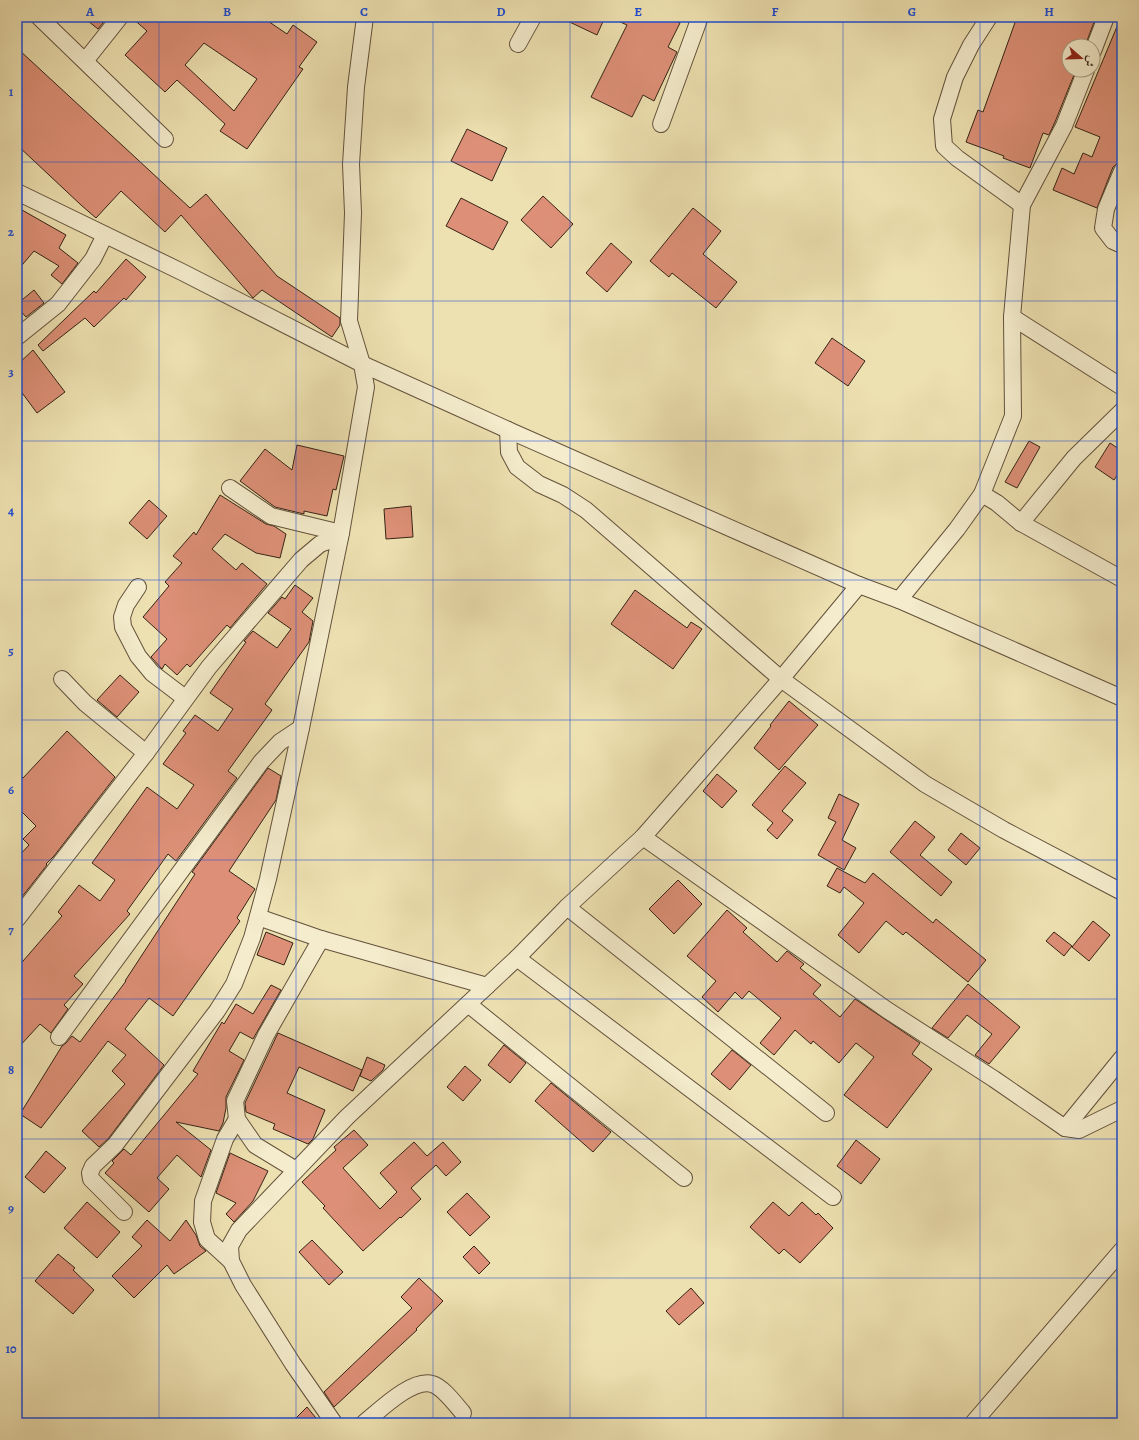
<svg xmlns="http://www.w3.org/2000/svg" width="1139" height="1440" font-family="Alegreya,Amiri,serif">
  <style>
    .building { fill: #dd9077; stroke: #352315; fill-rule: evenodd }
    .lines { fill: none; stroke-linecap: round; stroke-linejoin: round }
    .minor-casing { stroke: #63523c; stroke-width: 18 }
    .minor { stroke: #f4eccc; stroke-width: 16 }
    .grid { fill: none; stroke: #1d4ed8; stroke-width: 1; stroke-opacity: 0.55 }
    .neatline { fill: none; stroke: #1d4ed8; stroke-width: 1.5 }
    .grid-label { font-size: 13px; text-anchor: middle; font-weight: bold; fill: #1d4ed8 }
  </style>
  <rect width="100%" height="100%" fill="#eee1b1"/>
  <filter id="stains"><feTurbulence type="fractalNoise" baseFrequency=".005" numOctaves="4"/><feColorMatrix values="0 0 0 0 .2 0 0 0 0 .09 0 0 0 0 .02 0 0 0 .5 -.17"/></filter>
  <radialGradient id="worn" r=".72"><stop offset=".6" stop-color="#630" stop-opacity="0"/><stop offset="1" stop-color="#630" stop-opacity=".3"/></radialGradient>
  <g class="building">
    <polygon points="83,17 108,17 98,29"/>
    <path d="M131 17H262L287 34 293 25 317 42 299 67 303 69 247 149 220 131 225 124 177 80 165 92 125 55 147 31ZM204 43 257 79 234 111 185 65Z"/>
    <polygon points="559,17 605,17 597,35"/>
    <polygon points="609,17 668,17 680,23 668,47 677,52 654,101 643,95 632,117 591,97 627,25"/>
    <polygon points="1017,17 1096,17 1085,46 1069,46 1069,70 1076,70 1055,122 1049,135 1043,133 1030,168 1003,158 1004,156 966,142 978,110 983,112"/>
    <polygon points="1121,17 1122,153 1118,163 1113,167 1097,208 1053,190 1062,168 1074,174 1083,153 1092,157 1100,137 1075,127"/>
    <polygon points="17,48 190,208 206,194 277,276 340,318 340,325 332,337 262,290 253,298 181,215 165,232 121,191 96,218 81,205 17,145"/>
    <polygon points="467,129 507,148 492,181 451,161"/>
    <polygon points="543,196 573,224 551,248 521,220"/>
    <polygon points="461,198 508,222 493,250 446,226"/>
    <polygon points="693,208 721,231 703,254 737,282 716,308 672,273 669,277 650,261"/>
    <polygon points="22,210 66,235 59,248 78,263 62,284 51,275 59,266 34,251 17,271 17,218"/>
    <polygon points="611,243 632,262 607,292 586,273"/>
    <polygon points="126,259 146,277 126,300 124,298 94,327 85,318 43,351 38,345 94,291 96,293"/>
    <polygon points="34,290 44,303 26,317 17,307 17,304"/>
    <polygon points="832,338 865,361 848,386 815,363"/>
    <polygon points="33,350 65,392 37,413 17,386 17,365"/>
    <polygon points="1029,441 1040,447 1017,488 1005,482"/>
    <polygon points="1110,443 1122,451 1122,468 1114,480 1095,467"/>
    <polygon points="297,445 344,456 336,490 333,489 327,516 304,511 304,514 275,507 240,481 265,449 292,470"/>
    <polygon points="220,495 266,524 274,526 286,534 280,558 256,553 225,534 212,549 236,570 242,563 267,584 230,628 227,625 190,667 187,664 177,675 165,664 162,669 151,657 167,639 143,617 169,586 165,582 182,563 173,556 194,532 196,535"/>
    <polygon points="149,500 167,516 147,539 129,523"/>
    <polygon points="411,506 413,537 386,539 384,509"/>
    <polygon points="295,585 313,598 302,612 313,621 309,642 265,704 272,710 228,771 237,778 176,861 168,854 127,911 130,914 74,976 83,984 64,1005 68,1009 51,1033 40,1024 17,1049 17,968 62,916 58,912 79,885 100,901 115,880 92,863 147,787 177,809 194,785 163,764 186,733 183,731 195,715 218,731 233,709 210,693 246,642 244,641 253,631 277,648 291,629 268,613 282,597 285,599"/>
    <polygon points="635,590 687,628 691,622 702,629 673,669 611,624"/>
    <polygon points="120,675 139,692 117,717 97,700"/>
    <polygon points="789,701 818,725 779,770 754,748 771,726 770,725"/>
    <polygon points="67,731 115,777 54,856 46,864 47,865 21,898 17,894 17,858 29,845 23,839 36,826 17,807 17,772 23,778"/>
    <polygon points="785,766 806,783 782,811 793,820 777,839 767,830 773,823 752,805"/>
    <polygon points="268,768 281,776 276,800 229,871 255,889 237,918 240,921 173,1016 149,998 125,1029 164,1065 108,1139 99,1147 82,1131 125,1084 112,1071 126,1055 108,1041 41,1128 20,1114 62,1046 66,1043 72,1036 80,1042 126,981 125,981 195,874 192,872"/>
    <polygon points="717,774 737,791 722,808 703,791"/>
    <polygon points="839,794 859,804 842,840 856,848 844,870 818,855 836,822 828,818"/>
    <polygon points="915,821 935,837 920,855 952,882 941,896 890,852"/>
    <polygon points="961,833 980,848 966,865 948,850"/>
    <polygon points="837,868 865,883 873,873 933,923 936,919 986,960 968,982 906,932 903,935 886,921 859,953 838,935 864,903 844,887 840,893 827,886"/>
    <polygon points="678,880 702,904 674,934 649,909"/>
    <polygon points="727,910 747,928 743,932 777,962 787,951 804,964 800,968 821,985 813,994 840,1017 855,999 920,1043 912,1054 932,1069 887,1128 844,1095 874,1057 856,1043 839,1063 813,1041 811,1044 795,1030 774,1055 760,1043 781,1018 749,991 742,999 735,992 718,1012 702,997 716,981 687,956"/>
    <polygon points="1093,921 1110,935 1089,961 1072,947"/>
    <polygon points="266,932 293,943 284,965 257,955"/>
    <polygon points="1054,932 1072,946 1064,956 1046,941"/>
    <polygon points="968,984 1020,1027 989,1064 975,1055 992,1034 967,1015 948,1038 932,1028"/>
    <polygon points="271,985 281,990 253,1039 240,1032 229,1051 244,1060 226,1097 226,1108 223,1123 219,1131 176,1122 211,1150 201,1177 177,1155 157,1178 169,1189 149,1212 105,1173 114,1163 112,1161 124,1149 131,1155 198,1074 193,1071 222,1022 224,1024 236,1004 253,1014"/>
    <polygon points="278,1033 362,1070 353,1091 299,1067 287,1093 325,1110 313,1139 308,1144 273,1129 275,1124 246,1112 245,1103"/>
    <polygon points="504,1045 526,1063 510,1083 488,1065"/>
    <polygon points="732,1050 751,1065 730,1090 711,1074"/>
    <polygon points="367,1057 385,1065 383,1070 371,1081 360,1076"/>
    <polygon points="465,1066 481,1080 463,1101 447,1087"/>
    <polygon points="551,1083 611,1132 593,1152 535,1101"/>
    <polygon points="354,1130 368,1145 343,1168 380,1209 397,1192 380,1173 414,1142 427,1156 443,1142 461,1162 446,1176 436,1165 411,1188 421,1199 401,1218 400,1217 363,1251 323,1208 325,1206 302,1182 336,1150 334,1147"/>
    <polygon points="856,1140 880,1159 861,1184 837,1166"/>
    <polygon points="46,1151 66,1168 44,1193 25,1177"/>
    <polygon points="230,1153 268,1171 253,1201 234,1222 226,1214 236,1203 216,1193"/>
    <polygon points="467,1193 490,1217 470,1236 447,1212"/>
    <polygon points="87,1202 120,1232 97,1258 64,1228"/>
    <polygon points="773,1202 789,1216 802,1202 816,1215 818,1213 833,1228 800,1263 784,1249 779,1254 750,1227"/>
    <polygon points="147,1220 170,1241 186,1220 196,1235 200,1246 206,1251 174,1274 167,1265 134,1298 112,1276 142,1246 132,1237"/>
    <polygon points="312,1240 343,1272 329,1285 299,1252"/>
    <polygon points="474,1246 490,1263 479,1274 463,1257"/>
    <polygon points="58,1254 75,1268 73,1270 94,1290 73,1314 35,1281"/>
    <polygon points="419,1278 443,1301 416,1329 417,1330 334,1407 324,1392 412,1308 401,1297"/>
    <polygon points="691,1288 704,1303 679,1325 666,1311"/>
    <polygon points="307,1407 320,1423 291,1423"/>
  </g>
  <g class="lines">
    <g class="minor-casing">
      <g id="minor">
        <polyline points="39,17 165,139"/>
        <polyline points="989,17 971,45 955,77 942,119 944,146 957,158 1022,205"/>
        <polyline points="518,44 533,17"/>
        <polyline points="1093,51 1106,17"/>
        <polyline points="85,61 120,17"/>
        <polyline points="661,124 700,17"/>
        <polyline points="1122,171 1106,209 1103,228 1113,241 1122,245"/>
        <polyline points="17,192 182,272 362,364 508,430 859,585 899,600 1122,698"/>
        <polyline points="1012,317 1122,387"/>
        <polyline points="17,337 58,304 93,259 105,235"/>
        <polyline points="508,430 509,452 517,467 539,484 563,495 586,510 781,679 925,784 1004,830 1122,892"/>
        <polyline points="230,488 271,516 341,533"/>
        <polyline points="982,494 997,503 1021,523 1122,579"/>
        <polyline points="1021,523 1074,458 1122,411"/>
        <polyline points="138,587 126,605 122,617 123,627 138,656 152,673 185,698"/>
        <polyline points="899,600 957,529 982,494 1013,416 1012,317 1022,205 1064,126 1086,70"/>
        <polyline points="62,679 85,703 146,753"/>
        <polyline points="643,837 887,1010 994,1079 1065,1128 1079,1130 1122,1109"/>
        <polyline points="567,907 826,1113"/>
        <polyline points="258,917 321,939 487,986"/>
        <polyline points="17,919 146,753 209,667 301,560 320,544 340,537"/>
        <polyline points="517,958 833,1197"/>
        <polyline points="468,1004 684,1178"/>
        <polyline points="59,1037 261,762 280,742 301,728"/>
        <polyline points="1065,1128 1122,1058"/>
        <polyline points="296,1170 255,1145 237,1119 235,1101 266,1035 321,939"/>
        <polyline points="124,1212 91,1179 90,1173 93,1166 115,1145 217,1011 234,984 252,938 268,879 301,728 341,533 366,387 362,364 349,321 353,213 351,164 356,87 365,17"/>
        <polyline points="231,1261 207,1239 202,1222 203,1201 225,1139 237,1119"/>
        <polyline points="334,1423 293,1364 243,1285 231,1261 230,1246 239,1230 347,1117 517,958 567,907 643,837 781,679 859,585"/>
        <path d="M364 1423C379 1411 412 1378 432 1384 443 1387 456 1405 463 1413"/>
        <polyline points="973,1423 1122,1250"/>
      </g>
    </g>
    <use href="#minor" class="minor"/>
  </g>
  <path class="grid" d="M159 17V1423M296 17V1423M433 17V1423M570 17V1423M706 17V1423M843 17V1423M980 17V1423M17 162H1122M17 301H1122M17 441H1122M17 580H1122M17 720H1122M17 860H1122M17 999H1122M17 1139H1122M17 1278H1122"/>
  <rect width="1139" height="1440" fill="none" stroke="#eee1b1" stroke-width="44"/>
  <g transform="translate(1081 58) rotate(110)"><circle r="19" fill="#f4eccc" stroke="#a89c83"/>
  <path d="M0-3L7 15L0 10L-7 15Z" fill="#8f2418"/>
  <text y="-6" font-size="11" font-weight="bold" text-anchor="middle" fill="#352315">ش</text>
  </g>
  <rect x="22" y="22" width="1095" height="1396" class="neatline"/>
  <g class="grid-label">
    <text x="90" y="16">A</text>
    <text x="227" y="16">B</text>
    <text x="364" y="16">C</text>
    <text x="501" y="16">D</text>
    <text x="638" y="16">E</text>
    <text x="775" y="16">F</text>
    <text x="912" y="16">G</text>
    <text x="1049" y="16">H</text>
    <text x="11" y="96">1</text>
    <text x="11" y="236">2</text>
    <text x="11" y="376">3</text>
    <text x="11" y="515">4</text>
    <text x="11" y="655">5</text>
    <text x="11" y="794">6</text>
    <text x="11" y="934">7</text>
    <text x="11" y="1074">8</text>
    <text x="11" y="1213">9</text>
    <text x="11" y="1353">10</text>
  </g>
  <rect width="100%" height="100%" filter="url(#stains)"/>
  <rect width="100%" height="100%" fill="url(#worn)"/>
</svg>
